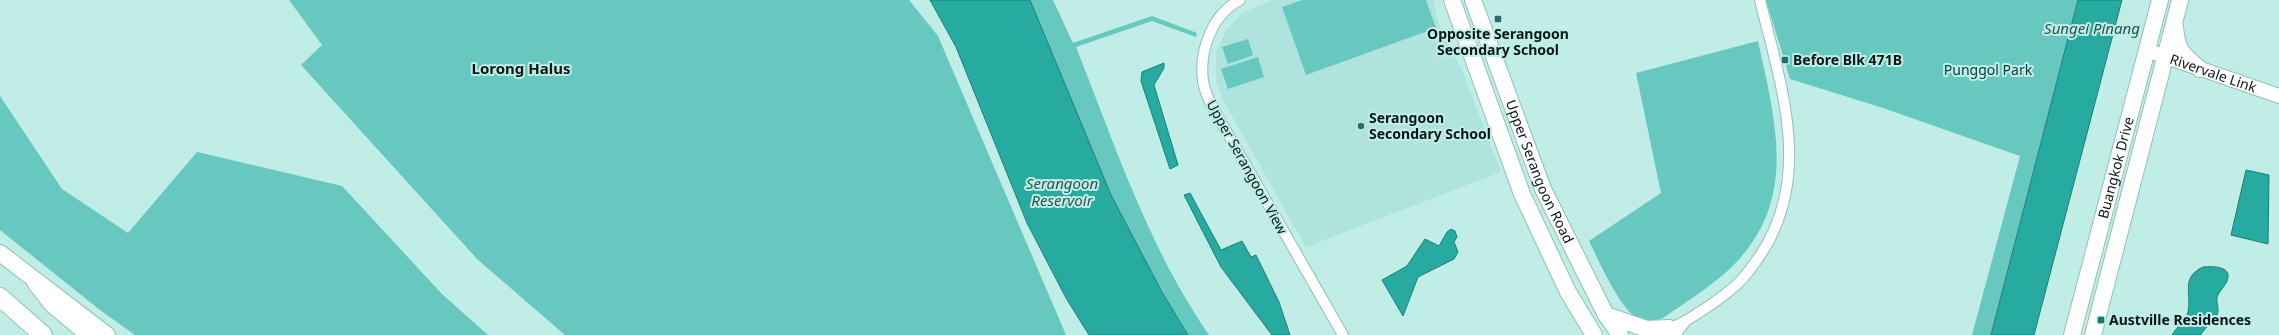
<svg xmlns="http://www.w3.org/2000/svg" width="2279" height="335" font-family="'Noto Sans',sans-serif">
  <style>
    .built { fill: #aee4dd }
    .green { fill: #66c8be }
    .water { fill: #27aba1; stroke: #1e7f78 }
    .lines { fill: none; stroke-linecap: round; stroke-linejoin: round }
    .street-casing { stroke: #93beb9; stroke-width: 12 }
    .secondary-casing { stroke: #93beb9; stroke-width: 16 }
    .primary-casing { stroke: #93beb9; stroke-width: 18 }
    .highway-casing { stroke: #93beb9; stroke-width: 20 }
    .street { stroke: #fff; stroke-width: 10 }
    .secondary { stroke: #fff; stroke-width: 14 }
    .primary { stroke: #fff; stroke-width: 16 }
    .highway { stroke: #fff; stroke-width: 18 }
    .poi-dot { fill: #277069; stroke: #c1ede7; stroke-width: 1.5 }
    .labels { text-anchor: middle; stroke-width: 4; stroke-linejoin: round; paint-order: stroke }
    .poi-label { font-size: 14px; font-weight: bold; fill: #081917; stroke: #c1ede7; text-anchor: start }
    .park-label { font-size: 14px; fill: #023d38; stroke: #c1ede7 }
    .street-label { font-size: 14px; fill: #081917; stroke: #c1ede7 }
    .water-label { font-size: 15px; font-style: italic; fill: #235651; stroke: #c1ede7 }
    .neighbourhood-label { font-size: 15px; font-weight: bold; fill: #081917; stroke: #c1ede7 }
  </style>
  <rect width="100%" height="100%" fill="#c1ede7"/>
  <polygon class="built" points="1272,0 1434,0 1437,18 1445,39 1462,70 1501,172 1306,247 1223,100 1216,82 1216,52 1227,29 1242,13"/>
  <g class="green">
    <polygon points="289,0 909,0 938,36 1066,335 565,335 478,260 301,65 322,45"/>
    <path d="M1030 0H1053L1073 43 1152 16 1197 33 1196 37 1152 21 1076 47C1115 145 1148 247 1209 335H1188L1163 294 1111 195Z"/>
    <polygon points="1302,0 1426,0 1436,28 1306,75 1282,7"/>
    <polygon points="1766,0 2078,0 1991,335 1972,335 2020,156 1883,108 1790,79"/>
    <polygon points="1248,39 1253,55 1228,64 1222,47"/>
    <path d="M1758 41C1777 128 1800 208 1723 275 1704 291 1683 304 1663 318 1655 321 1647 322 1639 319 1621 312 1598 259 1589 241L1661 193 1636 73Z"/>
    <polygon points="1258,57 1264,77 1228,89 1221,69"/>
    <polygon points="0,96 62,189 128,233 197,152 342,186 442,294 488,335 135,335 100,310 0,230"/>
  </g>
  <g class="water">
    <polygon points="930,0 1030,0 1111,195 1163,294 1188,335 1089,335 1066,298 1027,223 956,47"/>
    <polygon points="2078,0 2122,0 2034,335 1991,335"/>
    <polygon points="1164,63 1164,68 1154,85 1178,165 1170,169 1141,81 1142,72"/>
    <polygon points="2246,170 2269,175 2268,244 2231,235"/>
    <polygon points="1190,193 1221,250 1242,241 1251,257 1256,255 1279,302 1290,335 1272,335 1221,267 1184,195"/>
    <polygon points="1451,229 1455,231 1457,237 1454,242 1458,252 1454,259 1418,277 1403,316 1382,280 1407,266 1425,239 1439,246 1447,232"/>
    <path d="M2203 267C2213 266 2235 266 2226 283 2223 288 2219 292 2217 297 2216 303 2220 309 2217 315L2200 335H2172C2176 328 2187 318 2188 312 2192 293 2180 278 2203 267Z"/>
  </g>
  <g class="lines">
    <g class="street-casing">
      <g id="street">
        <path d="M1240 0C1212 14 1199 51 1203 81 1205 94 1211 105 1217 115L1343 335"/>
        <path d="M1665 331C1672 327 1680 324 1687 320 1702 311 1720 299 1734 287 1744 279 1752 267 1759 257 1814 177 1781 86 1760 0"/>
        <polyline points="1675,335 1685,322"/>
      </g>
    </g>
    <g class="secondary-casing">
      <g id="secondary">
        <path id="s1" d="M2146 50 2279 96"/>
      </g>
    </g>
    <g class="primary-casing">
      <g id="primary">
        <polyline points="1452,0 1522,194 1568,292 1594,335"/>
        <path id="s2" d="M1473 0 1543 189 1606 315 1620 335"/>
        <path d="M2175 27C2177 51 2182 54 2200 69"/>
        <polyline points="0,253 107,335"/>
        <polyline points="1606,315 1647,329 1669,328"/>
        <path id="s3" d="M2072 335 2160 0"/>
        <polyline points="2093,335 2180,0"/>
      </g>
    </g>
    <g class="highway-casing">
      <g id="highway">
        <polyline points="36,282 52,303 90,335"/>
        <polyline points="0,297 43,335"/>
      </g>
    </g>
    <use href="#street" class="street"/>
    <use href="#secondary" class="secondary"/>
    <use href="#primary" class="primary"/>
    <use href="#highway" class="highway"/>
  </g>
  <g class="poi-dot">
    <rect x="1494" y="15" width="8" height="8" rx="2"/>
    <rect x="1781" y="56" width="8" height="8" rx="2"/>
    <circle cx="1361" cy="126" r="4"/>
    <rect x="2097" y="316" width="8" height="8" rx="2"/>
  </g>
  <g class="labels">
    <g class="poi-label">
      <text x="1498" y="39" text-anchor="middle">Opposite Serangoon<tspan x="1498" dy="16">Secondary School</tspan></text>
      <text x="1793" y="65">Before Blk 471B</text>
      <text x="1369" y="123">Serangoon<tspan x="1369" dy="16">Secondary School</tspan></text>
      <text x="2109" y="325">Austville Residences</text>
    </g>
    <g class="park-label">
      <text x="1988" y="75">Punggol Park</text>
    </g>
    <g class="street-label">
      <text dy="5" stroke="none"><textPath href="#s1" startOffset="71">Rivervale Link</textPath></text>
      <text transform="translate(1247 167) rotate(61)" y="5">Upper Serangoon View</text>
      <text dy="5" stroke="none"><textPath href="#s3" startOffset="173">Buangkok Drive</textPath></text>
      <text dy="5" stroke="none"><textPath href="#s2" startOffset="184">Upper Serangoon Road</textPath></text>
    </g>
    <g class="water-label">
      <text x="2092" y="34">Sungei Pinang</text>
      <text x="1062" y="189">Serangoon<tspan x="1062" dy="17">Reservoir</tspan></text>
    </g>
    <g class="neighbourhood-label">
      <text x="521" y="74">Lorong Halus</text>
    </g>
  </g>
</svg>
